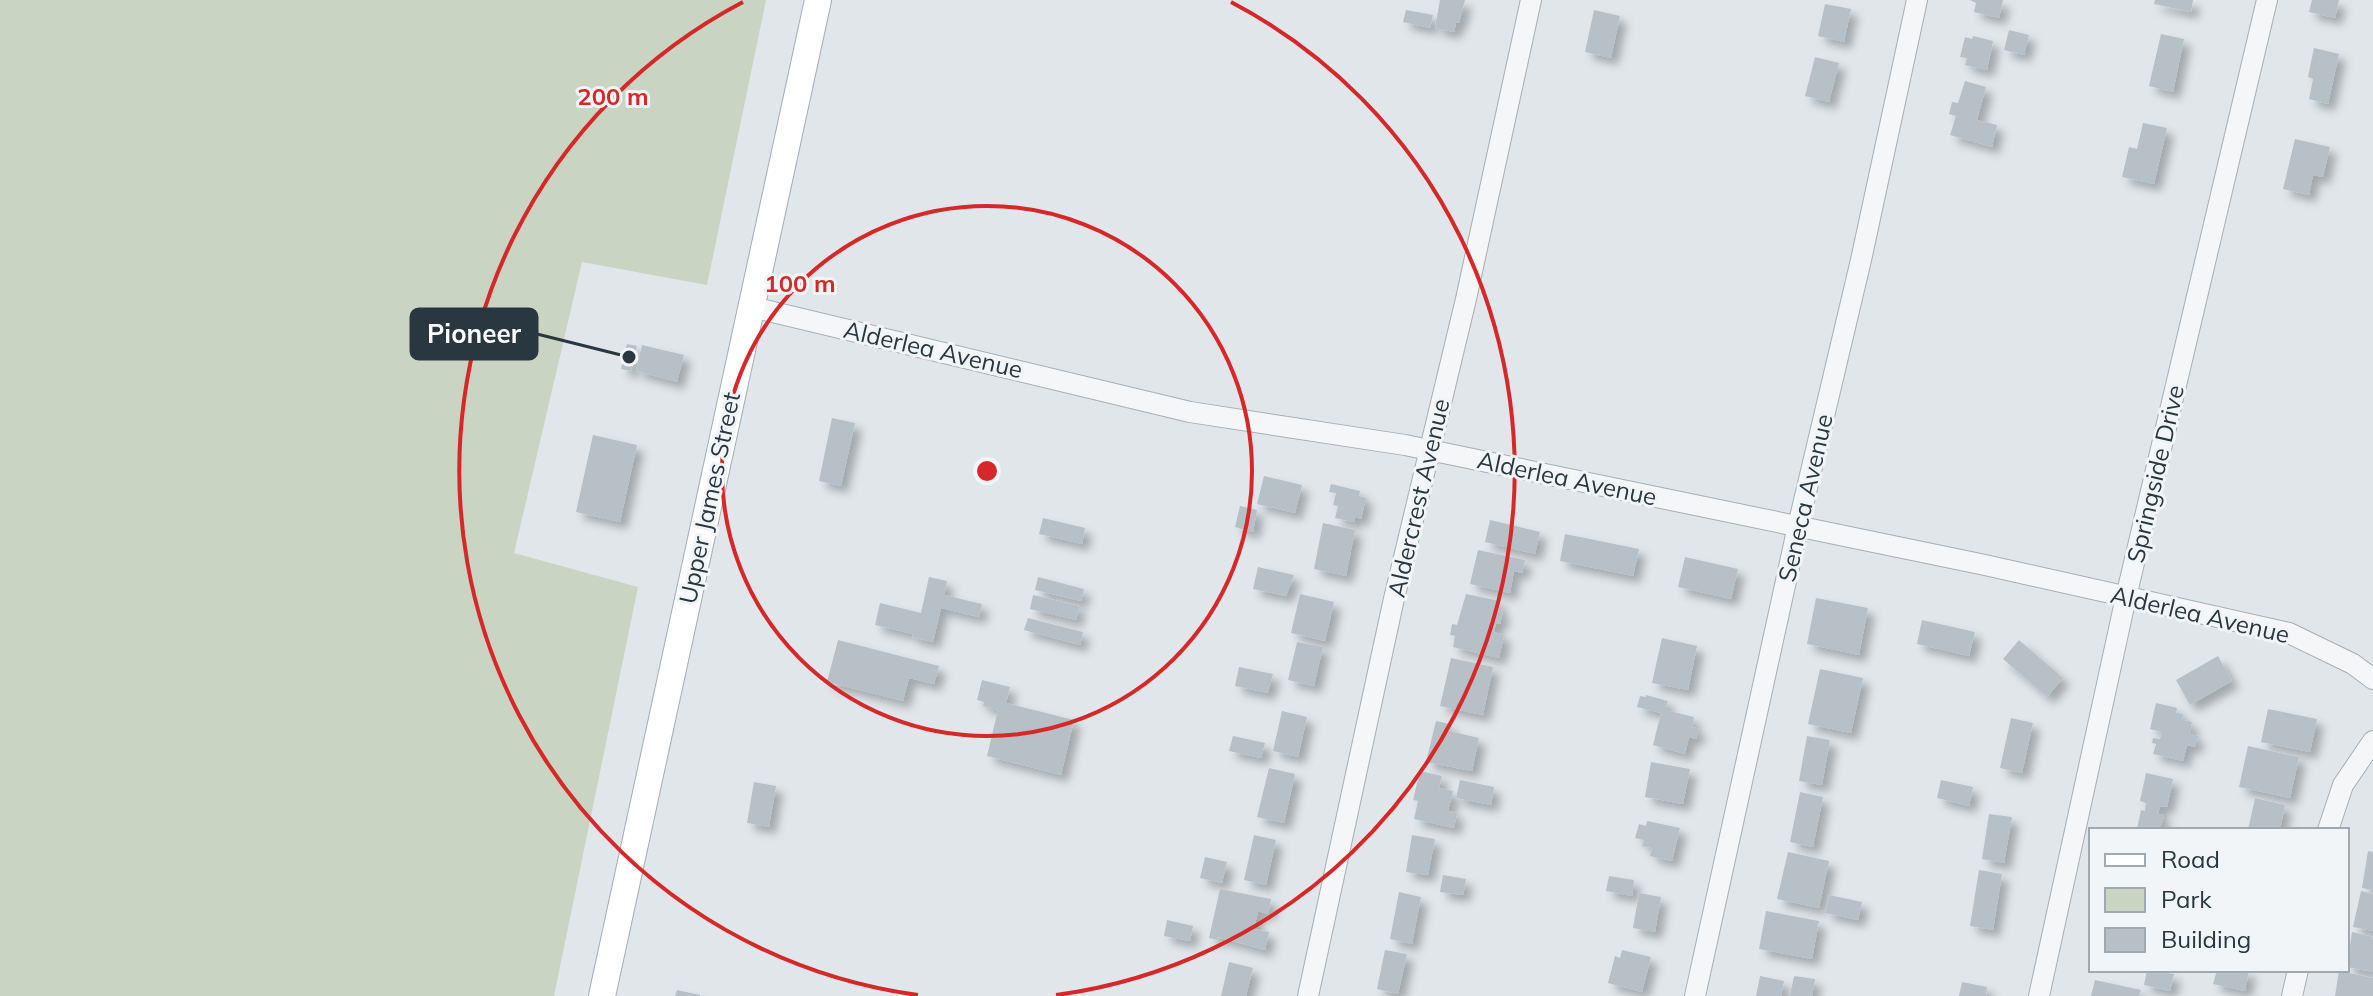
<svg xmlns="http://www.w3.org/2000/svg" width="2373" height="996" font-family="Mulish,sans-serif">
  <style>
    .green { fill: #cad4c2 }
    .building { fill: #b8c0c7; filter: url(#shadow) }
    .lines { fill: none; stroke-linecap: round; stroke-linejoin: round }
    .minor-casing { stroke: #a6aeb4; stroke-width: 22 }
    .major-casing { stroke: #a1adb5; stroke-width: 28 }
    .minor { stroke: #f4f6f8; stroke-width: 20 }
    .major { stroke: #fff; stroke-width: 26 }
    .ring { fill: none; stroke: #d62828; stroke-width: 4 }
    .labels { text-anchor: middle; stroke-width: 6; stroke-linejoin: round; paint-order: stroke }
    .street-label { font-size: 24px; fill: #293741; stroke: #f1f5f7 }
    .centre { fill: #d62828; stroke: #f1f5f7; stroke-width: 4 }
    .ring-label { font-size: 24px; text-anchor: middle; font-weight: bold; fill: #d62828; stroke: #f1f5f7; stroke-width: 6; stroke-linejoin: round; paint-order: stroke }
    .leader { fill: none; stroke: #293741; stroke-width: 3 }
    .callout-dot { fill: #293741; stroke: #f1f5f7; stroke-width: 3 }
    .callout { fill: #293741; stroke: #293741; stroke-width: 3 }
    .callout-label { font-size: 26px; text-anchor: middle; font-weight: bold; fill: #fff }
  </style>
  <defs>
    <filter id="shadow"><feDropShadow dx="7" dy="7" stdDeviation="4" flood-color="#0004"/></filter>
  </defs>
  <rect width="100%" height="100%" fill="#e1e6ea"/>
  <polygon class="green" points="0,0 766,0 707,285 582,262 514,553 638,587 554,996 0,996"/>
  <g class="building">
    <polygon points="1440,0 1465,0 1459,23 1456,23 1454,32 1435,28"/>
    <polygon points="1970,0 2003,0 1999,18 1974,12 1976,3"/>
    <polygon points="2155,0 2193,0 2191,12 2154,4"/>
    <polygon points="2312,0 2339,0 2335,18 2309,12"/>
    <polygon points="1825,4 1851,9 1844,42 1818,36"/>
    <polygon points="1406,10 1433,15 1430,28 1403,22"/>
    <polygon points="1594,10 1620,16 1611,58 1585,52"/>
    <polygon points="2009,30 2029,35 2024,55 2004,50"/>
    <polygon points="2161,34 2184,39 2173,92 2149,86"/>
    <polygon points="1973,36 1993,41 1987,70 1965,65 1967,58 1960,57 1965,37 1972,39"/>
    <polygon points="2314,48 2339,54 2328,104 2309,99 2313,79 2308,77"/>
    <polygon points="1815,57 1839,63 1829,102 1805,96"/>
    <polygon points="1965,81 1986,87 1977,120 1997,125 1992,147 1950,135 1956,116 1949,114 1952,102 1958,103"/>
    <polygon points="2143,123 2167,128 2154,184 2122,177 2129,147 2137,149"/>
    <polygon points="2295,139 2330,147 2323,177 2313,175 2309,195 2283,189"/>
    <polygon points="627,344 637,346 631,371 621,369"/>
    <polygon points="642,345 684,355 677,382 636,371"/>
    <polygon points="832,418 855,423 841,486 819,481"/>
    <polygon points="593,435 637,445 620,522 576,512"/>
    <polygon points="1264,476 1302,485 1295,513 1257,504"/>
    <polygon points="1331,484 1360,491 1359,496 1366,498 1361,519 1355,517 1354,522 1335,518 1338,506 1333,505 1336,493 1329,492"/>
    <polygon points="1240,506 1257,510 1253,532 1235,527"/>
    <polygon points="1043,518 1085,528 1082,544 1039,534"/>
    <polygon points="1490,520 1540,532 1535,554 1485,542"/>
    <polygon points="1323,523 1355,530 1346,576 1314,569"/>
    <polygon points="1565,534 1639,549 1633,576 1560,561"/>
    <polygon points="1478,550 1525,560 1522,573 1514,571 1510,593 1470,584"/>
    <polygon points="1685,557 1738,569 1731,599 1678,587"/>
    <polygon points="1258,567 1294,575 1286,596 1253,589"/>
    <polygon points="929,577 947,581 944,595 982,604 979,617 941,608 933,642 912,637 913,634 875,625 880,603 921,613"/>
    <polygon points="1038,577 1084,589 1081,601 1035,590"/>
    <polygon points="1300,594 1334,602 1325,641 1291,633"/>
    <polygon points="1466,594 1500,601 1498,610 1503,611 1500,624 1496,623 1494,632 1504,635 1499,658 1453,647 1455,636 1450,635 1452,624 1457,625"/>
    <polygon points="1033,595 1079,606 1076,620 1030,609"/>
    <polygon points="1816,598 1868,608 1859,655 1807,644"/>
    <polygon points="1028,618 1083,632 1080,645 1024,630"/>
    <polygon points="1922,620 1975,632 1969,656 1917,644"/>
    <polygon points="1662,638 1697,646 1688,690 1652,683"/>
    <polygon points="838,640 939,666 934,684 909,678 903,701 827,682"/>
    <polygon points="2019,640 2063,678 2047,697 2003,659"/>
    <polygon points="1297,642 1323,647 1314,686 1288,680"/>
    <polygon points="2218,656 2232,681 2190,705 2176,680"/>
    <polygon points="1451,658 1493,667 1483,715 1440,706"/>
    <polygon points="1239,667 1273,674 1268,693 1235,686"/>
    <polygon points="1820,669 1863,678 1851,733 1808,724"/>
    <polygon points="982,680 1010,687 1006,703 1074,720 1061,775 987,756 998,710 983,706 984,702 977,700"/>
    <polygon points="1646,695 1668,701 1665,710 1694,717 1692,727 1699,729 1696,739 1689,737 1685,754 1653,745 1661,713 1637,707 1640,696 1646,697"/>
    <polygon points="2156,703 2177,708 2176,713 2183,714 2182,720 2192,722 2190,734 2198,736 2195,747 2187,745 2183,761 2153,754 2156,744 2152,743 2153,738 2160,739 2162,732 2150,729"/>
    <polygon points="2268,709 2317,719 2310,752 2261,742"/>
    <polygon points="1282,711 1307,717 1298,757 1273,751"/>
    <polygon points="2011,718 2033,723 2022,773 2000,768"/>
    <polygon points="1436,721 1450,724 1449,731 1479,738 1472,771 1426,762"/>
    <polygon points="1233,736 1265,743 1261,758 1229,751"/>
    <polygon points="1807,736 1830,740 1822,785 1799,781"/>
    <polygon points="2248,746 2299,757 2290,798 2239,787"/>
    <polygon points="1651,762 1690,769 1683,804 1645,797"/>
    <polygon points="1269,768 1295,774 1284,823 1257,817"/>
    <polygon points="1420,771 1442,776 1439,788 1453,791 1448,811 1457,813 1454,828 1414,819 1418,801 1413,800"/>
    <polygon points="2146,773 2173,779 2167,807 2160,806 2158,814 2164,815 2160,830 2137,829 2141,810 2145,811 2146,803 2140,801"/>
    <polygon points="1460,780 1494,787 1491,805 1456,798"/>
    <polygon points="1941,780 1973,787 1969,806 1937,798"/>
    <polygon points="754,782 776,786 769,827 747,823"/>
    <polygon points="1800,792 1823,797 1813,847 1790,842"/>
    <polygon points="2255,798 2285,805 2280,830 2248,830"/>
    <polygon points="1989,814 2012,817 2004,863 1982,859"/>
    <polygon points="1647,821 1680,828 1672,861 1650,856 1652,848 1642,846 1644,840 1635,838 1639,824 1646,826"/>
    <polygon points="1254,835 1276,840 1266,885 1244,880"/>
    <polygon points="1412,835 1435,839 1428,875 1406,872"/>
    <polygon points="2368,851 2373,852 2373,890 2362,888"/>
    <polygon points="1788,852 1829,861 1819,908 1777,899"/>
    <polygon points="1205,857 1227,862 1222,883 1200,878"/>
    <polygon points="1979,870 2002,874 1993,930 1970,926"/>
    <polygon points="1443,875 1466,879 1463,895 1440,892"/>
    <polygon points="1609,876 1634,880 1632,896 1606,891"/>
    <polygon points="1220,889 1271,899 1268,914 1258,911 1254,929 1269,932 1265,950 1217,937 1217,940 1209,938"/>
    <polygon points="2361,891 2373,894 2373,931 2353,927"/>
    <polygon points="1399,892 1421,897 1412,944 1390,939"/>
    <polygon points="1639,893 1661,897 1655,932 1633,928"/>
    <polygon points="1829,895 1862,902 1858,920 1825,913"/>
    <polygon points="1766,911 1819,921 1812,959 1759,949"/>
    <polygon points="1167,920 1193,926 1190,941 1164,936"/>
    <polygon points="2352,932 2373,937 2373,972 2347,967"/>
    <polygon points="1385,950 1407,954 1398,994 1377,989"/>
    <polygon points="1622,950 1651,957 1642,992 1608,983 1615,956 1620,958"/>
    <polygon points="1229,962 1253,968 1246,996 1221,996"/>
    <polygon points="2147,970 2174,974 2170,991 2144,985"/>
    <polygon points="2217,970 2249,970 2245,991 2213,984"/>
    <polygon points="2339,971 2373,978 2373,996 2335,996"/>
    <polygon points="1760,976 1784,981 1781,996 1756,996"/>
    <polygon points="1794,976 1815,979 1812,996 1790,996"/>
    <polygon points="2095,980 2141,990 2139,996 2091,996"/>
    <polygon points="1962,982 1987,987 1986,996 1959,996"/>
    <polygon points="677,990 700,995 700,996 675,996"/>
  </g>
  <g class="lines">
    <g class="minor-casing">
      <g id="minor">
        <polyline points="752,307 1190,412 1405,445 1985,565 2289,633 2353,664 2373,679"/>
        <polyline points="2328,830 2343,785 2373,741"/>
        <polyline points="1308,996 1393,603 1466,299 1531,0"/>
        <polyline points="1695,996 1798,526 1861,260 1917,0"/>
        <polyline points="2039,996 2126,597 2267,0"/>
        <polyline points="2292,996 2298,970"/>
      </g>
    </g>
    <g class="major-casing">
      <polyline id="major" points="602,996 818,0"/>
    </g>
    <use href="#minor" class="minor"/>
    <use href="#major" class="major"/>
  </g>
  <g class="ring">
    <circle cx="987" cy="471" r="265"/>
    <path d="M918 995A529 529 0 0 1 743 2M1231 2A529 529 0 0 1 1056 995"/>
  </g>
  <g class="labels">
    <g class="street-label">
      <text transform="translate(933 350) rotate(13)" y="8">Alderlea Avenue</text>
      <text transform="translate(2156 474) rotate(-77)" y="8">Springside Drive</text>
      <text transform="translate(1567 479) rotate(12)" y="8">Alderlea Avenue</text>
      <text transform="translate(710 498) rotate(-78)" y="8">Upper James Street</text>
      <text transform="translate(1419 498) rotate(-77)" y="8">Aldercrest Avenue</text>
      <text transform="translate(1806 498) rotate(-77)" y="8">Seneca Avenue</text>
      <text transform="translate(2200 615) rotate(13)" y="8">Alderlea Avenue</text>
    </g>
  </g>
  <circle cx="987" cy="471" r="12" class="centre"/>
  <g class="ring-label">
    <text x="613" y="105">200 m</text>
    <text x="800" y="292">100 m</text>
  </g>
  <path class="leader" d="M629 357L537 334"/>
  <circle class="callout-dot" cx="629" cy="357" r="8"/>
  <rect class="callout" x="411" y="309" width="126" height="50" rx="8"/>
  <g class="callout-label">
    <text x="474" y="343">Pioneer</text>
  </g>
  <rect x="2089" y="828" width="260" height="144" fill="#f1f5f7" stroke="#a1a9ae" stroke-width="2"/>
  <rect x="2105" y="854" width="40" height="12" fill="#ffffff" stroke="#a1a9ae" stroke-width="2"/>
  <text x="2161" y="868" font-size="24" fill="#293741">Road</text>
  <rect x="2105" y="888" width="40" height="24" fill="#cad4c2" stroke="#a1a9ae" stroke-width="2"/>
  <text x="2161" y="908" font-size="24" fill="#293741">Park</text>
  <rect x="2105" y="928" width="40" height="24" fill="#b8c0c7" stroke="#a1a9ae" stroke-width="2"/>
  <text x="2161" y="948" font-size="24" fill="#293741">Building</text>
</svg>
